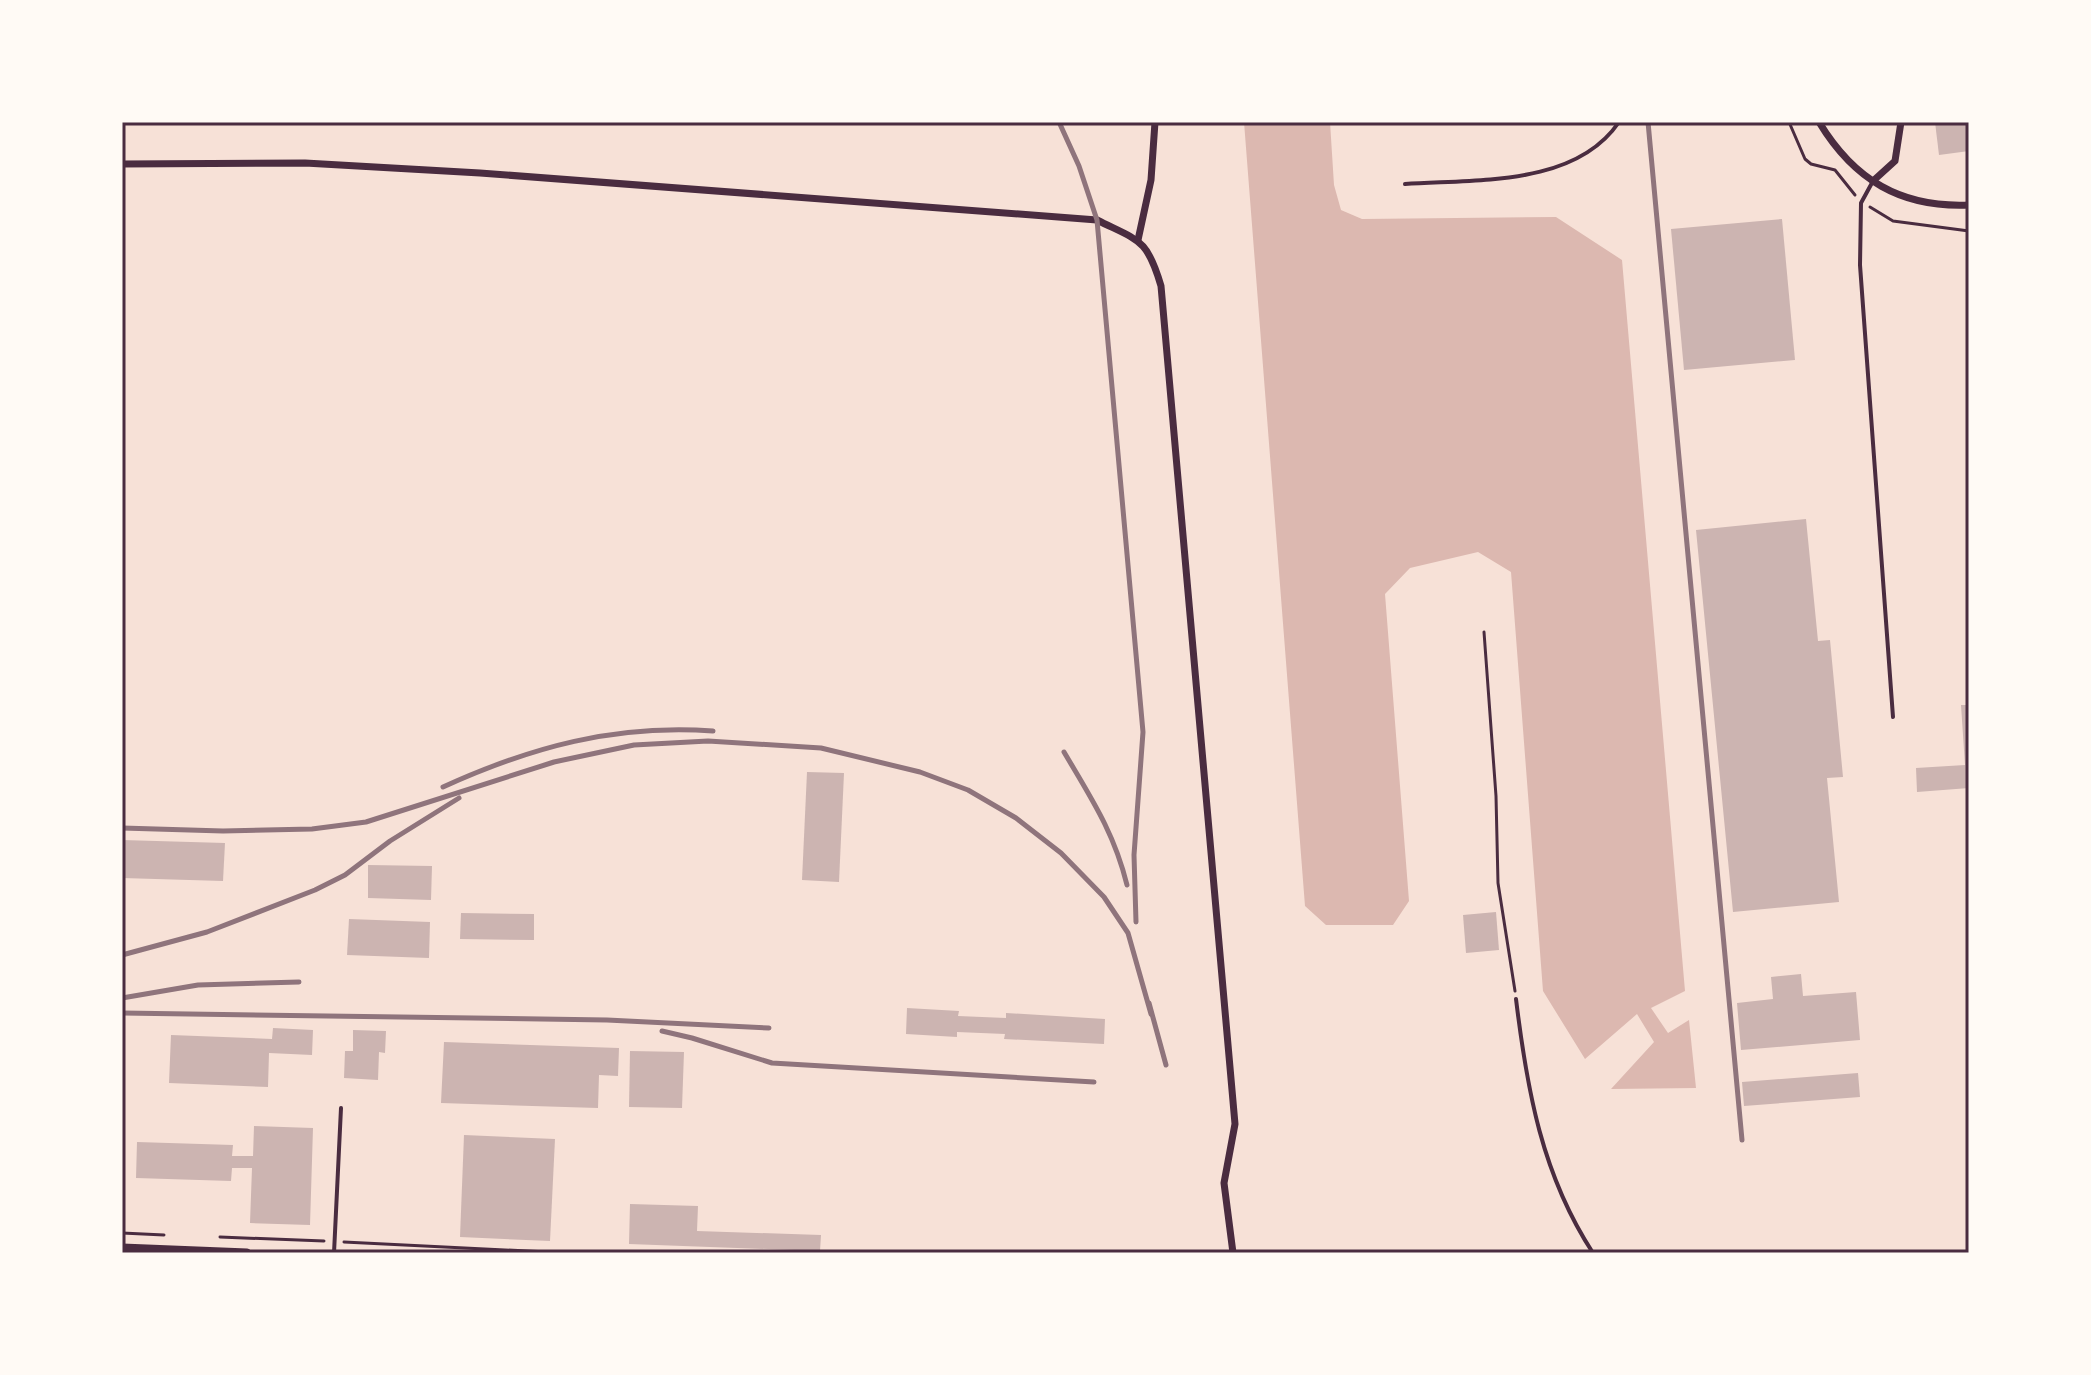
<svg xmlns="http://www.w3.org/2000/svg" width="2091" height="1375" font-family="'Sofia Sans Condensed',sans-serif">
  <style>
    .water { fill: #dcb8b0 }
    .building { fill: #ccb4b1 }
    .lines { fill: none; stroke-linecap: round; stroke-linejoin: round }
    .path { stroke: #4a2c40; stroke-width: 3 }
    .service { stroke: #4a2c40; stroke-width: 4 }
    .minor { stroke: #4a2c40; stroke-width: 7 }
    .tertiary { stroke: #4a2c40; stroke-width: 9 }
    .rail { stroke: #8f747c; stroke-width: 5 }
    .neatline { fill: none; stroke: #4a2c40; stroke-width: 3 }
  </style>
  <rect width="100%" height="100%" fill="#f7e1d7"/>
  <polygon class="water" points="1244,122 1330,122 1334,185 1341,210 1362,219 1556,217 1622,260 1685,991 1651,1008 1668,1033 1689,1020 1696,1088 1611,1089 1654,1042 1637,1014 1585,1059 1543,991 1511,572 1478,552 1410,568 1385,594 1409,901 1393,925 1326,925 1305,906"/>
  <g class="building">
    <polygon points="1935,122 1969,122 1969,151 1939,155"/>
    <polygon points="1782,219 1795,360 1684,370 1671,229"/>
    <polygon points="1806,519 1818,641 1830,640 1843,777 1827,778 1839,902 1733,912 1696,530"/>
    <polygon points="1961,705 1969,705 1969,788 1917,792 1916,768 1965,765"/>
    <polygon points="807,772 844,773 839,882 802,880"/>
    <polygon points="122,840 225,843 223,881 122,878"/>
    <polygon points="368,865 432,866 431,900 368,898"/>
    <polygon points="1496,912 1499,950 1466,953 1463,915"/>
    <polygon points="461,913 534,914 534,940 460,939"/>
    <polygon points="349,919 430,922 429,958 347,955"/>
    <polygon points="1801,974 1803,996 1856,992 1860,1040 1741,1050 1737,1003 1773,999 1771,977"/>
    <polygon points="907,1008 959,1011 958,1016 1006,1018 1006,1013 1105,1019 1104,1044 1004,1039 1005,1034 957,1032 957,1037 906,1034"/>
    <polygon points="273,1028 313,1030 312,1055 269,1053 268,1087 169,1083 171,1035 272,1039"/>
    <polygon points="353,1030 386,1031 385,1053 379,1052 378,1080 344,1078 345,1051 353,1051"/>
    <polygon points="444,1042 619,1048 618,1076 599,1075 598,1108 441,1103"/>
    <polygon points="630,1051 684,1052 682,1108 629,1107"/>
    <polygon points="1858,1073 1860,1097 1744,1106 1742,1082"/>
    <polygon points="254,1126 313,1128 310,1225 250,1223 252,1168 232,1168 231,1181 136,1178 137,1142 233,1145 232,1156 253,1156"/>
    <polygon points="464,1135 555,1139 550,1241 460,1237"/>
    <polygon points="630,1204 698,1206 697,1231 821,1235 820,1251 629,1244"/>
  </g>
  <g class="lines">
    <g class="path">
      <polyline points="1789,122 1805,159 1811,164 1835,170 1855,195"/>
      <polyline points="1870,207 1893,221 1969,231"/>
      <polyline points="1484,632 1496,796 1498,883 1515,991"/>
      <polyline points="122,1233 164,1235"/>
      <polyline points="220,1237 324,1241"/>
      <polyline points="344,1242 568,1253"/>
    </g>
    <g class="service">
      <polyline points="1873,181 1861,203 1860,265 1893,717"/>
      <path d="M1405 184C1475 179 1575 187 1619 122"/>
      <path d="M1516 999C1527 1090 1542 1175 1593 1253"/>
      <polyline points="334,1253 341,1108"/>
    </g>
    <g class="minor">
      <path d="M1819 122C1854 180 1901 208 1969 205"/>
      <path d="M122 164 305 163 480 173 1097 220C1139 241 1147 238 1161 286L1235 1124 1224 1183 1233 1253"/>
      <polyline points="1873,181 1895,161 1901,122"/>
      <polyline points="1138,240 1151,180 1155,122"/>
    </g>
    <polyline class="tertiary" points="122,1248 247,1253"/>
    <g class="rail">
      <polyline points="1059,122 1079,166 1097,220 1143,732 1134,855 1136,922"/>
      <polyline points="1648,122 1742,1140"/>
      <path d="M1064 752C1091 798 1114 832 1127 885"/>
      <path d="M443 787C531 747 615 724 713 731"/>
      <polyline points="122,828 223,831 312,829 366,822 554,762 634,745 708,741 821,748 920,772 968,790 1016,818 1061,853 1104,897 1128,933 1151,1014"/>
      <polyline points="122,955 207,932 315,890 345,875 390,841 459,798"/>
      <polyline points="122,998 198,985 299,982"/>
      <polyline points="1149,1003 1166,1065"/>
      <polyline points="122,1013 607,1020 769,1028"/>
      <polyline points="662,1031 692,1038 772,1063 1094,1082"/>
    </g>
  </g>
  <rect width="2091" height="1375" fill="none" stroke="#fffaf5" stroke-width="248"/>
  <rect x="124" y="124" width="1843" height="1127" class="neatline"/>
</svg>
